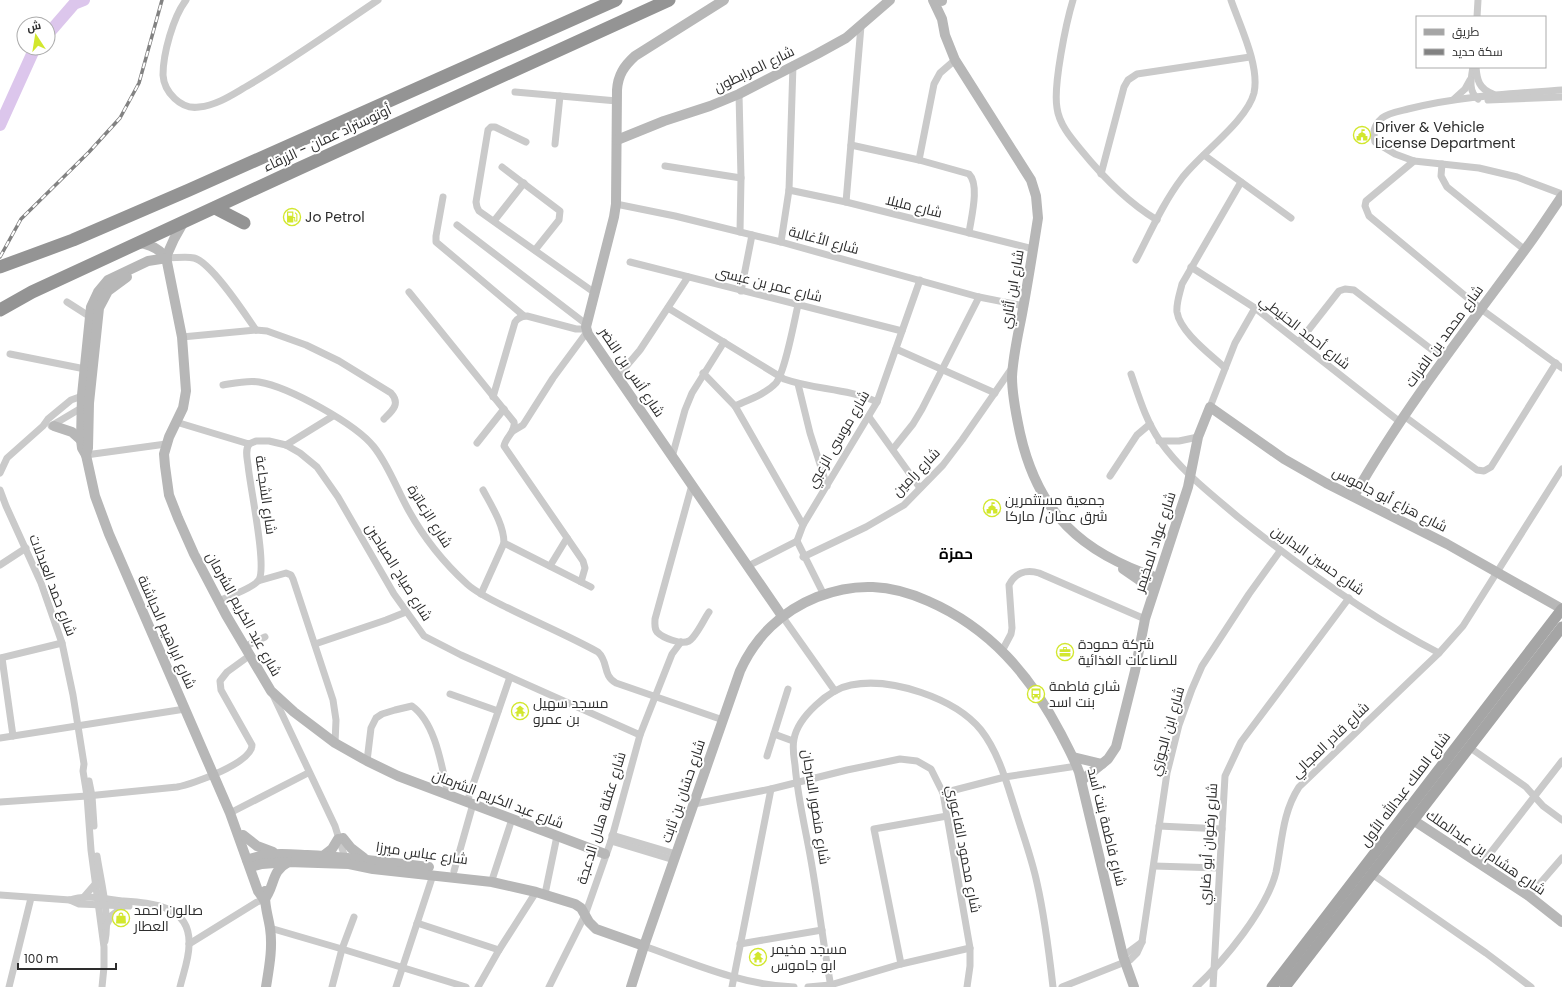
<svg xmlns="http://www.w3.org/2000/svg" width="1562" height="987" font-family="Poppins,Cairo,sans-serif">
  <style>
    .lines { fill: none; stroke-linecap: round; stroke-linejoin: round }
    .river { stroke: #dcc6ec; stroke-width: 12 }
    .street { stroke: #cacaca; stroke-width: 7 }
    .secondary { stroke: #b7b7b7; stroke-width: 10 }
    .primary { stroke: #a5a5a5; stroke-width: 11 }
    .highway { stroke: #949494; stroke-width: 13 }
    .rail-casing { stroke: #828282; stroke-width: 3.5 }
    .rail { stroke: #fff; stroke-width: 2; stroke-dasharray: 6; stroke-linecap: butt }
    .labels { text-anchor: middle; stroke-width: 4; stroke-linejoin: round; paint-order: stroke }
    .street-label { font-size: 14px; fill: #2d2d2d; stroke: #fff }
    .poi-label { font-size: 14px; fill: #2d2d2d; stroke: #fff; text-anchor: start }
    .neighbourhood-label { font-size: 15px; font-weight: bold; fill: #000; stroke: #fff }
  </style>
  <rect width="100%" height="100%" fill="#fff"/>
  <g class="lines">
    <g class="river">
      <polyline points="48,34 74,4 84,0"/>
      <polyline points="0,125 33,52 36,48"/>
    </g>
    <g class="street">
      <path d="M186 0C173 17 163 54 163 75 164 92 181 110 199 107 218 105 233 94 249 85 293 59 335 29 378 0"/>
      <path d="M1073 0C1066 23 1053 86 1057 108 1059 124 1071 138 1081 150 1103 177 1127 202 1157 220"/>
      <polyline points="1477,17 1478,0"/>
      <path d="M1473 67C1471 79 1468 91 1478 99"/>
      <path d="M1476 67C1477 80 1479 89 1493 94"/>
      <path d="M1562 90C1510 94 1458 96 1408 109 1400 111 1388 113 1382 118 1373 126 1373 132 1375 142L1395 154 1414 161 1479 168 1517 177 1562 194"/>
      <polyline points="515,92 617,101"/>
      <polyline points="739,94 741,178 740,232"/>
      <polyline points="1454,99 1465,89 1470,80"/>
      <polyline points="1488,100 1562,97"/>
      <polyline points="526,142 495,127 491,127 488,130 476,202 477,207 479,211 595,293"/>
      <polyline points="555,144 560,96"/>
      <path d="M851 145 919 160 969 174C980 185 971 218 969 233"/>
      <polyline points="1204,155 1291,218"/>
      <polyline points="919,160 934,84 940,73 955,60"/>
      <polyline points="1414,161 1366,201 1365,206 1369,216 1481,309 1562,368"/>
      <polyline points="1442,164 1441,176 1447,187 1525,250"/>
      <polyline points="665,166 741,178"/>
      <polyline points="502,167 560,211 559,220 535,250"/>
      <polyline points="1101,174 1124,87 1128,80 1137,74 1250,57"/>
      <polyline points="789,190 846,202 1033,249"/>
      <polyline points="443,197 436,236 436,242 524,316"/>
      <polyline points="846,202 861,26"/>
      <polyline points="616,204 675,216 781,242 979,297 1024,306"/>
      <polyline points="494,221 524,183"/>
      <polyline points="457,225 586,324"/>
      <polyline points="781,242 789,190 793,65"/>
      <path d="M167 258C176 258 186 256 194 258 211 262 245 314 256 330"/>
      <path d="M1136 260C1150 233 1163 203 1182 178 1200 154 1247 121 1254 93 1260 66 1240 26 1231 0"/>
      <polyline points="630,262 902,331"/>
      <polyline points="1191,267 1255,308 1400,422"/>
      <polyline points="741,291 752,235"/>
      <path d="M409 292 514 422C516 432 506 436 504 446L583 561 585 568 581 582"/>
      <polyline points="67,302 92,318"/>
      <path d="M668 308 784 379C815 390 847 388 877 402"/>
      <path d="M182 337 256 330 267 331 306 345 339 361 391 393C401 404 392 411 384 419"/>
      <polyline points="1299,342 1339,291 1345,289 1354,290 1444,359"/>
      <polyline points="896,349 995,393"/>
      <polyline points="10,354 85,369"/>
      <path d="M1225 368C1210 354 1180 332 1177 312 1176 303 1180 293 1182 284L1241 182"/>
      <polyline points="703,373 735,406 803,525"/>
      <path d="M1131 374C1139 397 1146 421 1160 441 1181 471 1210 493 1238 517 1299 566 1369 617 1439 653"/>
      <polyline points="618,376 640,350 688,277"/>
      <polyline points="798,384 810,433 827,486"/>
      <path d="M223 385C235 383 248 380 259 382 289 387 356 424 374 447 389 466 397 490 409 511 424 538 443 562 467 584 478 594 494 601 508 608 538 623 569 636 598 652 609 662 602 675 616 683L723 720"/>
      <path d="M493 397 515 322C518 318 521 316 527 316L576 329H586"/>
      <path d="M735 406C748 400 766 394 776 383 785 372 794 322 798 305"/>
      <polyline points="1210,407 1235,343 1255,308"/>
      <polyline points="1404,416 1477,470 1484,471 1491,467 1556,363"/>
      <polyline points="869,417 920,488"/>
      <polyline points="176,422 249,444"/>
      <polyline points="51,426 83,407"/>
      <polyline points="513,431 523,425 525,422 553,378 587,332"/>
      <polyline points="1159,441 1179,441 1198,437"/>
      <polyline points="477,443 504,409"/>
      <polyline points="249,444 256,441 269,441 286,445 300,453 317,467 338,497 394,594 424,636 461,655 640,735"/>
      <polyline points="286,445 333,416"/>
      <polyline points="893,449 913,424 922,409 979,297"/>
      <polyline points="86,455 166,444"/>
      <polyline points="672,457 685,410 692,393 724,342"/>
      <polyline points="0,473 7,458 43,426 48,419 71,400 85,395"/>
      <polyline points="1110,476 1137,435 1150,424"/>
      <path d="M692 485 655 619C655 624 654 628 657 632 663 638 681 645 689 641 696 637 704 619 709 612"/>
      <polyline points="0,490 6,506 41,583 62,643 73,695 84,764 83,771 87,796 91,850 104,947 104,967 102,987"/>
      <polyline points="797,541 824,595"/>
      <polyline points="504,543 591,587"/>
      <polyline points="803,557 866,527 904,505 943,465 962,440 1012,368"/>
      <polyline points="0,565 26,548"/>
      <polyline points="550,566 567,538"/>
      <polyline points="748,566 797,541 803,525 877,402 920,280"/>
      <polyline points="258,581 286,573 291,575 293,579 333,700 336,720 335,743"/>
      <path d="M481 594 504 543C504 525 491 505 483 490"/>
      <path d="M218 601C228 597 253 588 259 580 267 565 250 487 248 465 247 458 245 450 249 444"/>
      <polyline points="782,616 835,691"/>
      <polyline points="315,644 386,620 406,612"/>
      <polyline points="244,647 265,637"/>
      <path d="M1002 651 1011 634 1012 628 1009 585C1015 573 1026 569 1039 573L1145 619"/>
      <polyline points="0,658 62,643"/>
      <polyline points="2,658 13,736"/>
      <polyline points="450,694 498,711"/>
      <polyline points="273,695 335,826 346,861"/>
      <polyline points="774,734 793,741"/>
      <polyline points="0,738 185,709"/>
      <polyline points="1469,747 1526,787 1543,806 1562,820"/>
      <polyline points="767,756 788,689"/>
      <path d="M367 761 371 728 376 718 382 714 395 710 412 706C436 723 442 768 448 794"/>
      <polyline points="89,781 92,796 94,826"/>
      <polyline points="943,793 1005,777 1077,766"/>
      <path d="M0 802 87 796 177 787C193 784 252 763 252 745L221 690 220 681 227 672 249 656"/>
      <polyline points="467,802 510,677"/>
      <polyline points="694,804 771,789 847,770 900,759 917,761 931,769 943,793 970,948 970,966 967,987"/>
      <polyline points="230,813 308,773"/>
      <polyline points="1159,826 1222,829"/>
      <polyline points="612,835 676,854"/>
      <polyline points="611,841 674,860"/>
      <path d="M97 856C101 882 110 916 105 941"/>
      <polyline points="1481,865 1562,761"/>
      <polyline points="1154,866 1219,868"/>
      <polyline points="454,871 473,804"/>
      <polyline points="1372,874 1486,953 1531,987"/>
      <polyline points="493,877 512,819"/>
      <polyline points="545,894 557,836"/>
      <path d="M0 895 70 900C86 894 106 899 122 901 151 903 191 905 189 945 189 959 183 974 180 987"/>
      <polyline points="1529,896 1562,858"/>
      <polyline points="83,898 96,883"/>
      <polyline points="70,900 79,904 129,906"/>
      <polyline points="417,923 499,950"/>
      <polyline points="106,926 111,916 124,906"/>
      <polyline points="270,928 342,949 466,987"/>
      <polyline points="189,944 257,902 264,900"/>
      <polyline points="740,944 822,930"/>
      <path d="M644 946C692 963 741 985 794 987"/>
      <polyline points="1123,956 1142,942"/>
      <polyline points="901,964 874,829 947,816"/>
      <polyline points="9,987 31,898"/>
      <polyline points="332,987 342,949 354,917"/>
      <polyline points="396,987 433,875"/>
      <polyline points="478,987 499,950 536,892"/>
      <polyline points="549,987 585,915 611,841 640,735 672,654 681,642"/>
      <polyline points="732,987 771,789"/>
      <polyline points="808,987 830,985 901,964 970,948"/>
      <path d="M831 987C822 938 817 888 807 839 802 814 797 790 795 765 794 757 792 748 794 739 798 717 829 689 851 685 891 677 955 698 981 730 999 753 1007 784 1016 812 1023 835 1032 859 1037 883 1045 918 1049 952 1053 987"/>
      <polyline points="1062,987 1130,960 1137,953 1142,942 1167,773 1179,725 1192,689 1202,666 1249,594 1280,551"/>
      <path d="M1196 987C1224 961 1267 909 1276 872 1282 843 1282 813 1299 787L1439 653 1463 626 1562 469"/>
      <polyline points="1213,987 1225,776 1241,742 1349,598"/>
    </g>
    <g class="secondary">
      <path d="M724 0 635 56C624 66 618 75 617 90L616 204 614 217 586 327 588 334 782 616"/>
      <path d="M933 0 942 19 945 35 955 60 1031 180 1036 196 1038 218C1033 250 1028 282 1022 314 1018 335 1013 356 1012 377 1012 396 1016 414 1020 433 1038 513 1081 553 1158 578"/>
      <polyline points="942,1 942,0"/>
      <polyline points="617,140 664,121 710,106 739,94 817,54 846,38 890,0"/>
      <path d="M138 243C150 244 158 248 166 257L182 337 186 391 183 408 169 437 164 454 165 466 169 495 178 518 194 554 226 615 271 691 294 712 335 743 367 761 398 776 605 854"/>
      <polyline points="166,257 174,239 183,223"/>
      <polyline points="167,258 148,261 108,280 98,292 91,307 82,395 81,440 82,448 86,455 95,496 109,534 230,813 258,891 263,898"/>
      <polyline points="54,426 72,432 81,440"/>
      <polyline points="86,455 88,448 89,403 99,308 108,291 127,277"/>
      <path d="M1354 496C1403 410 1465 331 1524 251 1537 234 1549 215 1562 196"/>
      <polyline points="1123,569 1139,580 1154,588"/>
      <polyline points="1073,757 1102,764"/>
      <polyline points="1082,780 1108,759 1116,747 1135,671 1145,619 1188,487 1198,437 1210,407 1284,459 1326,483 1447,544 1562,609"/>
      <polyline points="1413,820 1529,896 1562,922"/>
      <polyline points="243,835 257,846 273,852"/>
      <polyline points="343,838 351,848 364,858"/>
      <polyline points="323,856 332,849 338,839"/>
      <path d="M247 860C267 852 286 854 307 855 348 857 388 862 429 867"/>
      <polyline points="250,867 262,864 288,862 349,864 373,869 492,882 536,892 575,904 581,908 589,922 596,929 644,946"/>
      <path d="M265 891C264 905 268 915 270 928 273 948 269 968 266 987"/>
      <path d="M264 900C275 887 271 871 287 863"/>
      <path d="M631 987 644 946 740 671C755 637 782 611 817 597 856 582 890 584 928 601 990 628 1030 675 1061 734 1067 746 1074 758 1079 772L1123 956 1134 987"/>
    </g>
    <g class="primary">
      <polyline points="1272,987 1562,609"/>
      <polyline points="1285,987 1562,627"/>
    </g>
    <g class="highway">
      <polyline points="215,208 244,223"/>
      <polyline points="0,267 73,240 189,190 616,0"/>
      <polyline points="0,310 32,292 298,169 669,0"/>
    </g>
    <g class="rail-casing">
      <polyline id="rail" points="0,257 21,219 89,152 120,118 139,83 162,0"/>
    </g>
    <use href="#rail" class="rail"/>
  </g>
  <defs>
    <g id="civic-ring" transform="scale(0.9)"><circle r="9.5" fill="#fff" stroke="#d2e72d" stroke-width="1.5"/><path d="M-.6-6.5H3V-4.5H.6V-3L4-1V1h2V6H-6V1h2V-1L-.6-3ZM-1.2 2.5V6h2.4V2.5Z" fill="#d2e72d"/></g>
    <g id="fuel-ring" transform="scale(0.9)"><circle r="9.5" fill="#fff" stroke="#d2e72d" stroke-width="1.5"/><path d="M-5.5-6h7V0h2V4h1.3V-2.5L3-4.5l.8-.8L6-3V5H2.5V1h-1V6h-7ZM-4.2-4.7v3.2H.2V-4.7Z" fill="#d2e72d"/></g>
    <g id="office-ring" transform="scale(0.9)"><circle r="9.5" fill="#fff" stroke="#d2e72d" stroke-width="1.5"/><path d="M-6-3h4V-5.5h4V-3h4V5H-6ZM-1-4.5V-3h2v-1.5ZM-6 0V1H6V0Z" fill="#d2e72d"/></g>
    <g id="bus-ring" transform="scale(0.9)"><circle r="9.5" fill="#fff" stroke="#d2e72d" stroke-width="1.5"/><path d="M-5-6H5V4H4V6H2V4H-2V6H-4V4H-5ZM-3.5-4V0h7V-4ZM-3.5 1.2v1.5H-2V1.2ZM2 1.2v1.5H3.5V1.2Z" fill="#d2e72d"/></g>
    <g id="temple-ring" transform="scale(0.9)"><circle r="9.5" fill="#fff" stroke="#d2e72d" stroke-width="1.5"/><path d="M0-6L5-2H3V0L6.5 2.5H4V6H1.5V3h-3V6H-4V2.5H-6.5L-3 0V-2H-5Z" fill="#d2e72d"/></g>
    <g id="shop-ring" transform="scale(0.9)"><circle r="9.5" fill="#fff" stroke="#d2e72d" stroke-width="1.5"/><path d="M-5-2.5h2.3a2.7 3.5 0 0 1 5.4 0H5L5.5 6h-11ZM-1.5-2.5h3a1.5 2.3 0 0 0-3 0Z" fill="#d2e72d"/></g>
  </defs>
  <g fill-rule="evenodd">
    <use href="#civic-ring" x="1362" y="135"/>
    <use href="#fuel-ring" x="292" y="217"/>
    <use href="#civic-ring" x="992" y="508"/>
    <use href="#office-ring" x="1065" y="652"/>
    <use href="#bus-ring" x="1036" y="694"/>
    <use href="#temple-ring" x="520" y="711"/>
    <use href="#shop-ring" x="121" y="918"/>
    <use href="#temple-ring" x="758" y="957"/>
  </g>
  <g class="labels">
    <g class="street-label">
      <text transform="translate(754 69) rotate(-26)" y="5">شارع المرابطون</text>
      <text transform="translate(327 138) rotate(-25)" y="5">أوتوستراد عمان - الزرقاء</text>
      <text transform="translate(914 206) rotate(14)" y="5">شارع مليلا</text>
      <text transform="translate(824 240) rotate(15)" y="5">شارع الأغالبة</text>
      <text transform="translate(769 284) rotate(14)" y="5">شارع عمر بن عيسى</text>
      <text transform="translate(1012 289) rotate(-80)" y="5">شارع ابن أثاري</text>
      <text transform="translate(1305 332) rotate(38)" y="5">شارع أحمد الحنيطي</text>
      <text transform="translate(1444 336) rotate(-54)" y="5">شارع محمد بن الفرات</text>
      <text transform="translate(632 372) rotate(56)" y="5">شارع أنس بن النضر</text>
      <text transform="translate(838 439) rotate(-60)" y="5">شارع موسى الزعبي</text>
      <text transform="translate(916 472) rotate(-46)" y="5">شارع رامين</text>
      <text transform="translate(266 495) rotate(82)" y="5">شارع الشجاعة</text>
      <text transform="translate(1390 499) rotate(27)" y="5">شارع هزاع أبو جاموس</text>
      <text transform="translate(430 516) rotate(58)" y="5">شارع الزعاترة</text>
      <text transform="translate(1155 542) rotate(-72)" y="5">شارع عواد المخيمر</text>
      <text transform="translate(1318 560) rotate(35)" y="5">شارع حسين البدارين</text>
      <text transform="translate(399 572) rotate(58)" y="5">شارع صياح الصباحين</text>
      <text transform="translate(53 585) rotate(69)" y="5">شارع حمد العبدلات</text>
      <text transform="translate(244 614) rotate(61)" y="5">شارع عبد الكريم الشرمان</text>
      <text transform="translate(167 632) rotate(66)" y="5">شارع ابراهيم الحباشنة</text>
      <text transform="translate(1167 731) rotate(-74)" y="5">شارع ابن الجوزي</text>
      <text transform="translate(1330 740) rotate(-44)" y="5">شارع قادر المجالي</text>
      <text transform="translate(1405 789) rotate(-53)" y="5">شارع الملك عبدالله الأول</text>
      <text transform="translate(683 791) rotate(-71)" y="5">شارع حسّان بن ثابت</text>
      <text transform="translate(498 799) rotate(21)" y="5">شارع عبد الكريم الشرمان</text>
      <text transform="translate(816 807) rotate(81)" y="5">شارع منصور السرحان</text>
      <text transform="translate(601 818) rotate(-73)" y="5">شارع عقلة هلال الدعجة</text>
      <text transform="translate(1107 827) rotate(76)" y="5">شارع فاطمة بنت أسد</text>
      <text transform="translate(1208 844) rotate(-86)" y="5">شارع رضوان أبو ضاري</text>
      <text transform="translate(964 849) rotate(79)" y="5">شارع محمود الفاعوري</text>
      <text transform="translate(1486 852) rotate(34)" y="5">شارع هشام بن عبدالملك</text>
      <text transform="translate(422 853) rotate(8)" y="5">شارع عباس ميرزا</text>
    </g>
    <g class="poi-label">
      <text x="1375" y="132">Driver &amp; Vehicle<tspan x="1375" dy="16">License Department</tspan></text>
      <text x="305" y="222">Jo Petrol</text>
      <text x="1005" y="505">جمعية مستثمرين<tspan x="1005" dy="16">شرق عمان/ ماركا</tspan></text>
      <text x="1078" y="649">شركة حمودة<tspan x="1078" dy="16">للصناعات الغذائية</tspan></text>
      <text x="1049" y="691">شارع فاطمة<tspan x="1049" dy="16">بنت اسد</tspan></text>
      <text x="533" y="708">مسجد سهيل<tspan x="533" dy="16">بن عمرو</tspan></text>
      <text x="134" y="915">صالون احمد<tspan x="134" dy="16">العطار</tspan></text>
      <text x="771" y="954">مسجد مخيمر<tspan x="771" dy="16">ابو جاموس</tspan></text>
    </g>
    <g class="neighbourhood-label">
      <text x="956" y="559">حمزة</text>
    </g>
  </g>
  <rect x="1416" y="16" width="130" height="52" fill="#ffffff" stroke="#ababab"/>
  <rect x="1424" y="29" width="20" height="6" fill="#a5a5a5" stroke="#ababab"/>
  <text x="1452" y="36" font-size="12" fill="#2d2d2d">طريق</text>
  <rect x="1424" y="49" width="20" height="6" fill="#828282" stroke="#ababab"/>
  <text x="1452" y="56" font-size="12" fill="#2d2d2d">سكة حديد</text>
  <g transform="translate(36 36) rotate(348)"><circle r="19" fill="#ffffff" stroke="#ababab"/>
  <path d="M0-3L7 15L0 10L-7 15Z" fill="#d2e72d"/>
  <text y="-6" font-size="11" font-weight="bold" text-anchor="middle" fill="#2d2d2d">ش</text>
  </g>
  <path d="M18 963v6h98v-6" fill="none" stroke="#2d2d2d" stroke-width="2"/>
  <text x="24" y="963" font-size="12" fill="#2d2d2d" stroke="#ffffff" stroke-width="3" paint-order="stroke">100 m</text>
</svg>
